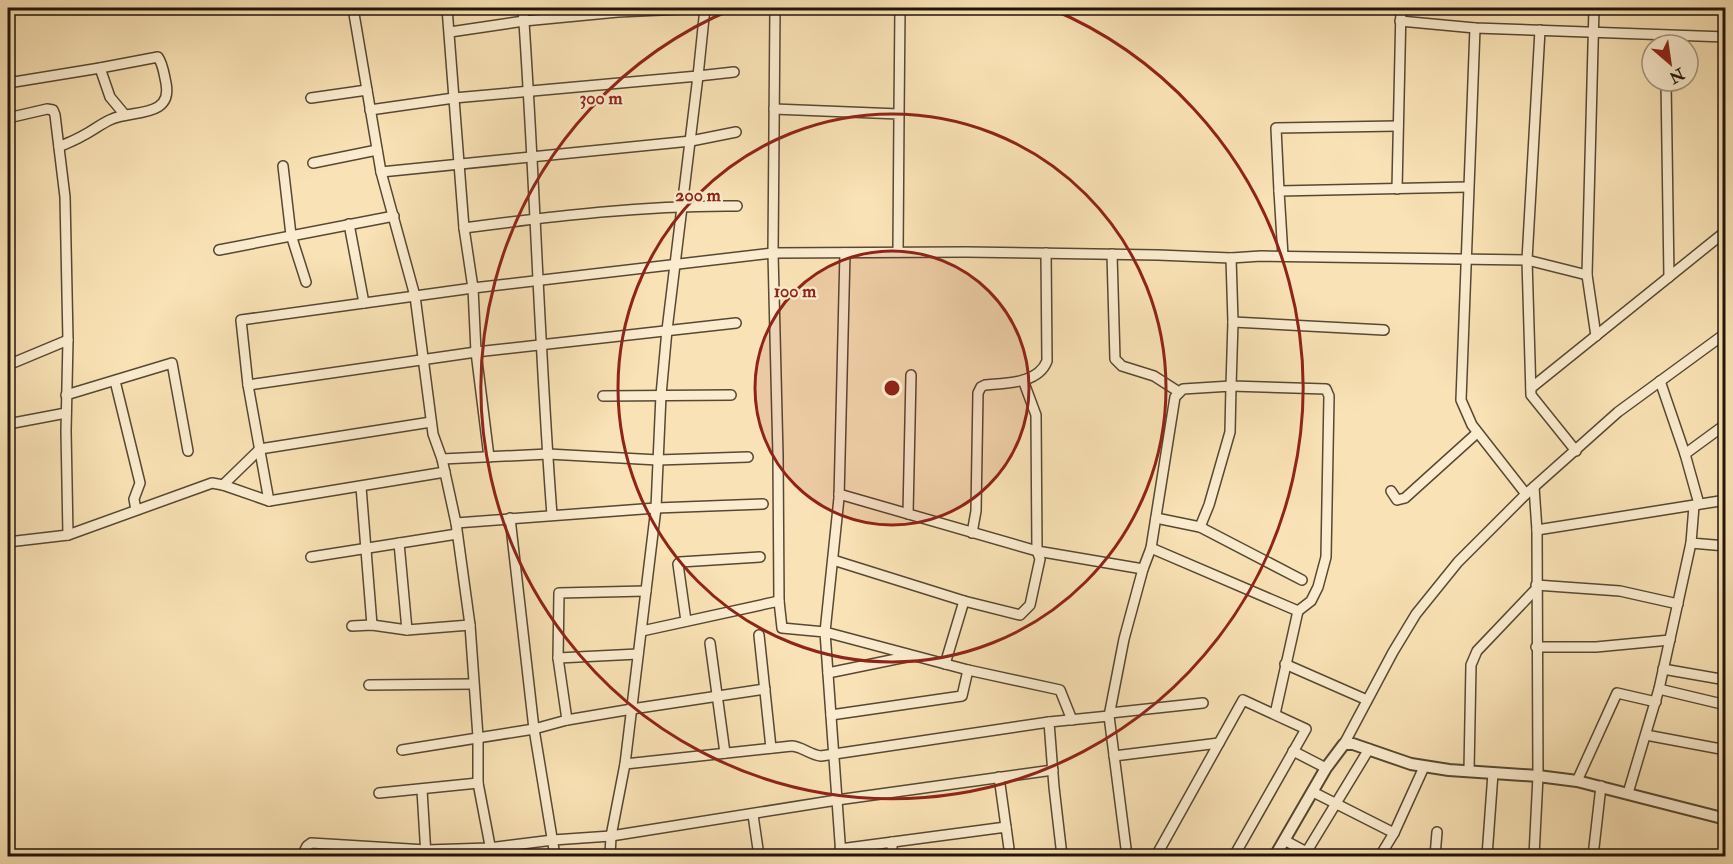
<svg xmlns="http://www.w3.org/2000/svg" width="1733" height="864" font-family="'IM FELL Double Pica',serif">
  <style>
    .lines { fill: none; stroke-linecap: round; stroke-linejoin: round }
    .minor-casing { stroke: #564833; stroke-width: 12 }
    .tertiary-casing { stroke: #564833; stroke-width: 14 }
    .minor { stroke: #fbeccf; stroke-width: 9 }
    .tertiary { stroke: #fbeccf; stroke-width: 10 }
    .ring { fill: none; stroke: #8f2418; stroke-width: 3 }
    .centre { fill: #8f2418; stroke: #fbeccf; stroke-width: 3 }
    .ring-label { font-size: 18px; text-anchor: middle; font-weight: bold; fill: #8f2418; stroke: #fbeccf; stroke-width: 4.5; stroke-linejoin: round; paint-order: stroke }
  </style>
  <rect width="100%" height="100%" fill="#f9e2b5"/>
  <filter id="stains"><feTurbulence type="fractalNoise" baseFrequency=".00333" numOctaves="4"/><feColorMatrix values="0 0 0 0 .2 0 0 0 0 .09 0 0 0 0 .02 0 0 0 .5 -.17"/></filter>
  <radialGradient id="worn" r=".72"><stop offset=".6" stop-color="#630" stop-opacity="0"/><stop offset="1" stop-color="#630" stop-opacity=".3"/></radialGradient>
  <g class="lines">
    <g class="minor-casing">
      <g id="minor">
        <polyline points="353,8 381,172 415,296 433,434 442,459 456,523 470,625 478,737 478,783 492,856"/>
        <polyline points="447,8 464,228 473,288 476,352 489,457"/>
        <path d="M523 8C535 177 539 346 552 515"/>
        <polyline points="705,8 698,76 734,72"/>
        <polyline points="775,8 773,253 778,456 779,601 782,628 825,632 841,856"/>
        <polyline points="1594,8 1587,275 1596,336"/>
        <polyline points="1400,21 1475,28 1726,37"/>
        <polyline points="1475,28 1461,400 1472,425 1526,494"/>
        <polyline points="1540,30 1527,260 1531,395 1576,451"/>
        <polyline points="450,32 524,21 618,12 705,8"/>
        <polyline points="100,68 110,97 125,115"/>
        <polyline points="1666,81 1669,277"/>
        <path d="M8 83 100 68 158 57C163 64 164 74 166 83 173 118 132 110 112 119 102 123 94 130 84 135 76 140 67 143 59 147"/>
        <polyline points="311,98 367,90"/>
        <polyline points="774,109 899,114 898,252"/>
        <polyline points="370,110 454,98 698,76 667,330 661,395 656,508 625,764 611,836 610,856"/>
        <polyline points="899,114 900,8"/>
        <polyline points="8,118 47,109 53,110 55,115 65,197 68,340 66,431 68,535"/>
        <polyline points="313,163 377,150"/>
        <polyline points="283,166 291,235 306,282"/>
        <polyline points="381,172 691,141 736,132"/>
        <polyline points="1397,189 1401,8"/>
        <polyline points="1279,191 1276,128 1398,126"/>
        <polyline points="349,224 364,303"/>
        <path d="M464 228C555 216 646 205 737 206"/>
        <polyline points="219,250 394,216"/>
        <polyline points="845,253 839,498 825,632 968,670"/>
        <polyline points="1112,254 1115,359 1122,366 1154,376 1179,392"/>
        <polyline points="1283,256 1279,191 1468,187"/>
        <polyline points="1231,258 1233,322 1231,386 1326,389 1329,396 1326,557 1318,587 1311,601 1298,611"/>
        <polyline points="1233,322 1384,330"/>
        <polyline points="8,365 68,340"/>
        <polyline points="1023,380 1036,415 1037,551 1143,569"/>
        <polyline points="115,381 140,483 134,499 136,510"/>
        <polyline points="1660,381 1685,454 1699,504"/>
        <polyline points="248,385 476,352 736,323"/>
        <polyline points="1531,388 1726,231"/>
        <polyline points="66,395 172,363 188,451"/>
        <polyline points="603,396 731,395"/>
        <polyline points="8,424 66,413"/>
        <polyline points="1685,454 1726,424"/>
        <polyline points="442,459 548,454 658,460 748,457"/>
        <polyline points="223,485 260,449 431,422"/>
        <polyline points="361,487 372,625"/>
        <polyline points="1534,487 1537,530"/>
        <polyline points="1391,491 1397,500 1405,498 1477,433"/>
        <polyline points="269,501 248,385 241,320 473,288 773,253 966,252 1158,255 1231,258 1261,256 1527,260 1587,275"/>
        <polyline points="1694,506 1691,543 1726,546"/>
        <polyline points="908,514 911,375"/>
        <polyline points="510,518 534,729 555,856"/>
        <polyline points="1156,518 1200,527 1302,580"/>
        <polyline points="456,523 656,508 763,504"/>
        <path d="M972 533 976 511 978 393 981 387 985 385C1006 383 1038 384 1047 361L1046 253"/>
        <polyline points="8,542 68,535 212,483 223,485 269,501 445,472"/>
        <polyline points="399,543 407,630"/>
        <polyline points="1151,548 1298,611 1275,714"/>
        <polyline points="311,557 457,534"/>
        <polyline points="833,560 964,601 1020,615 1030,605 1040,559 1037,551 839,494"/>
        <polyline points="1536,585 1620,591 1678,604"/>
        <polyline points="686,621 678,564 680,562 760,557"/>
        <polyline points="352,626 372,625 407,630 470,625"/>
        <polyline points="642,631 779,601"/>
        <polyline points="759,635 771,748"/>
        <polyline points="710,643 725,753"/>
        <polyline points="1536,647 1596,647 1670,640"/>
        <polyline points="558,658 638,654"/>
        <polyline points="945,664 964,601"/>
        <polyline points="1285,664 1367,700"/>
        <polyline points="1663,669 1726,680"/>
        <polyline points="828,673 911,656"/>
        <polyline points="369,685 473,684"/>
        <polyline points="1659,689 1726,705"/>
        <polyline points="1110,713 1203,703"/>
        <polyline points="831,715 962,696 968,670 1060,690 1072,720"/>
        <polyline points="567,720 558,658 559,593 646,591"/>
        <polyline points="1646,735 1726,750"/>
        <polyline points="1344,744 1393,652 1416,614 1458,562 1526,494 1618,412 1726,333"/>
        <polyline points="402,750 534,729 567,720 632,709 765,689"/>
        <polyline points="1293,751 1326,768"/>
        <polyline points="1114,756 1219,743"/>
        <path d="M625 764 792 746C803 747 810 755 821 756L1049 722"/>
        <polyline points="1469,771 1471,665 1477,651 1536,589"/>
        <polyline points="999,777 1006,827"/>
        <polyline points="1577,781 1617,693 1656,702"/>
        <polyline points="422,790 426,856"/>
        <polyline points="1313,792 1394,833 1380,856"/>
        <polyline points="379,793 478,783"/>
        <polyline points="1628,793 1659,689 1691,543"/>
        <polyline points="753,815 759,856"/>
        <polyline points="1394,833 1424,767"/>
        <polyline points="1284,840 1314,856"/>
        <polyline points="892,842 892,856"/>
        <polyline points="840,849 1006,827 1010,856"/>
        <polyline points="302,856 307,846 311,843 426,850 489,848 553,840 611,836 837,800 1053,770"/>
        <polyline points="1062,856 1054,787 1049,722 1109,716"/>
        <polyline points="1127,856 1109,716 1124,639 1143,569 1151,548 1175,397 1183,389 1231,386 1230,432 1209,505 1200,527"/>
        <polyline points="1156,856 1243,700 1306,729 1234,856"/>
        <polyline points="1304,856 1369,749"/>
        <polyline points="1435,856 1437,832"/>
        <polyline points="1487,856 1493,773"/>
        <polyline points="1534,856 1538,776 1537,530 1726,500"/>
        <polyline points="1593,856 1601,786"/>
      </g>
    </g>
    <g class="tertiary-casing">
      <polyline id="tertiary" points="1275,856 1326,768 1344,744 1353,744 1411,764 1449,770 1538,776 1577,781 1726,819"/>
    </g>
    <use href="#minor" class="minor"/>
    <use href="#tertiary" class="tertiary"/>
  </g>
  <circle cx="892" cy="388" r="137" fill="#8f2418" fill-opacity=".12"/>
  <g class="ring">
    <circle cx="892" cy="388" r="137"/>
    <circle cx="892" cy="388" r="274"/>
    <path d="M1049 8A411 411 0 1 1 735 8"/>
  </g>
  <circle cx="892" cy="388" r="9" class="centre"/>
  <g class="ring-label">
    <text x="601" y="104">300 m</text>
    <text x="698" y="201">200 m</text>
    <text x="795" y="297">100 m</text>
  </g>
  <rect width="1733" height="864" fill="none" stroke="#f9e2b5" stroke-width="30"/>
  <rect x="9" y="9" width="1715" height="846" fill="none" stroke="#201408" stroke-width="3"/>
  <rect x="15" y="15" width="1703" height="834" fill="none" stroke="#201408" stroke-width="1.5"/>
  <g transform="translate(1670 63) rotate(151)"><circle r="28" fill="#fbeccf" stroke="#a3967f" stroke-width="1.5"/>
  <path d="M0-4.5L10 22L0 15L-10 22Z" fill="#8f2418"/>
  <text y="-9" font-size="16" font-weight="bold" text-anchor="middle" fill="#201408">N</text>
  </g>
  <rect width="100%" height="100%" filter="url(#stains)"/>
  <rect width="100%" height="100%" fill="url(#worn)"/>
</svg>
